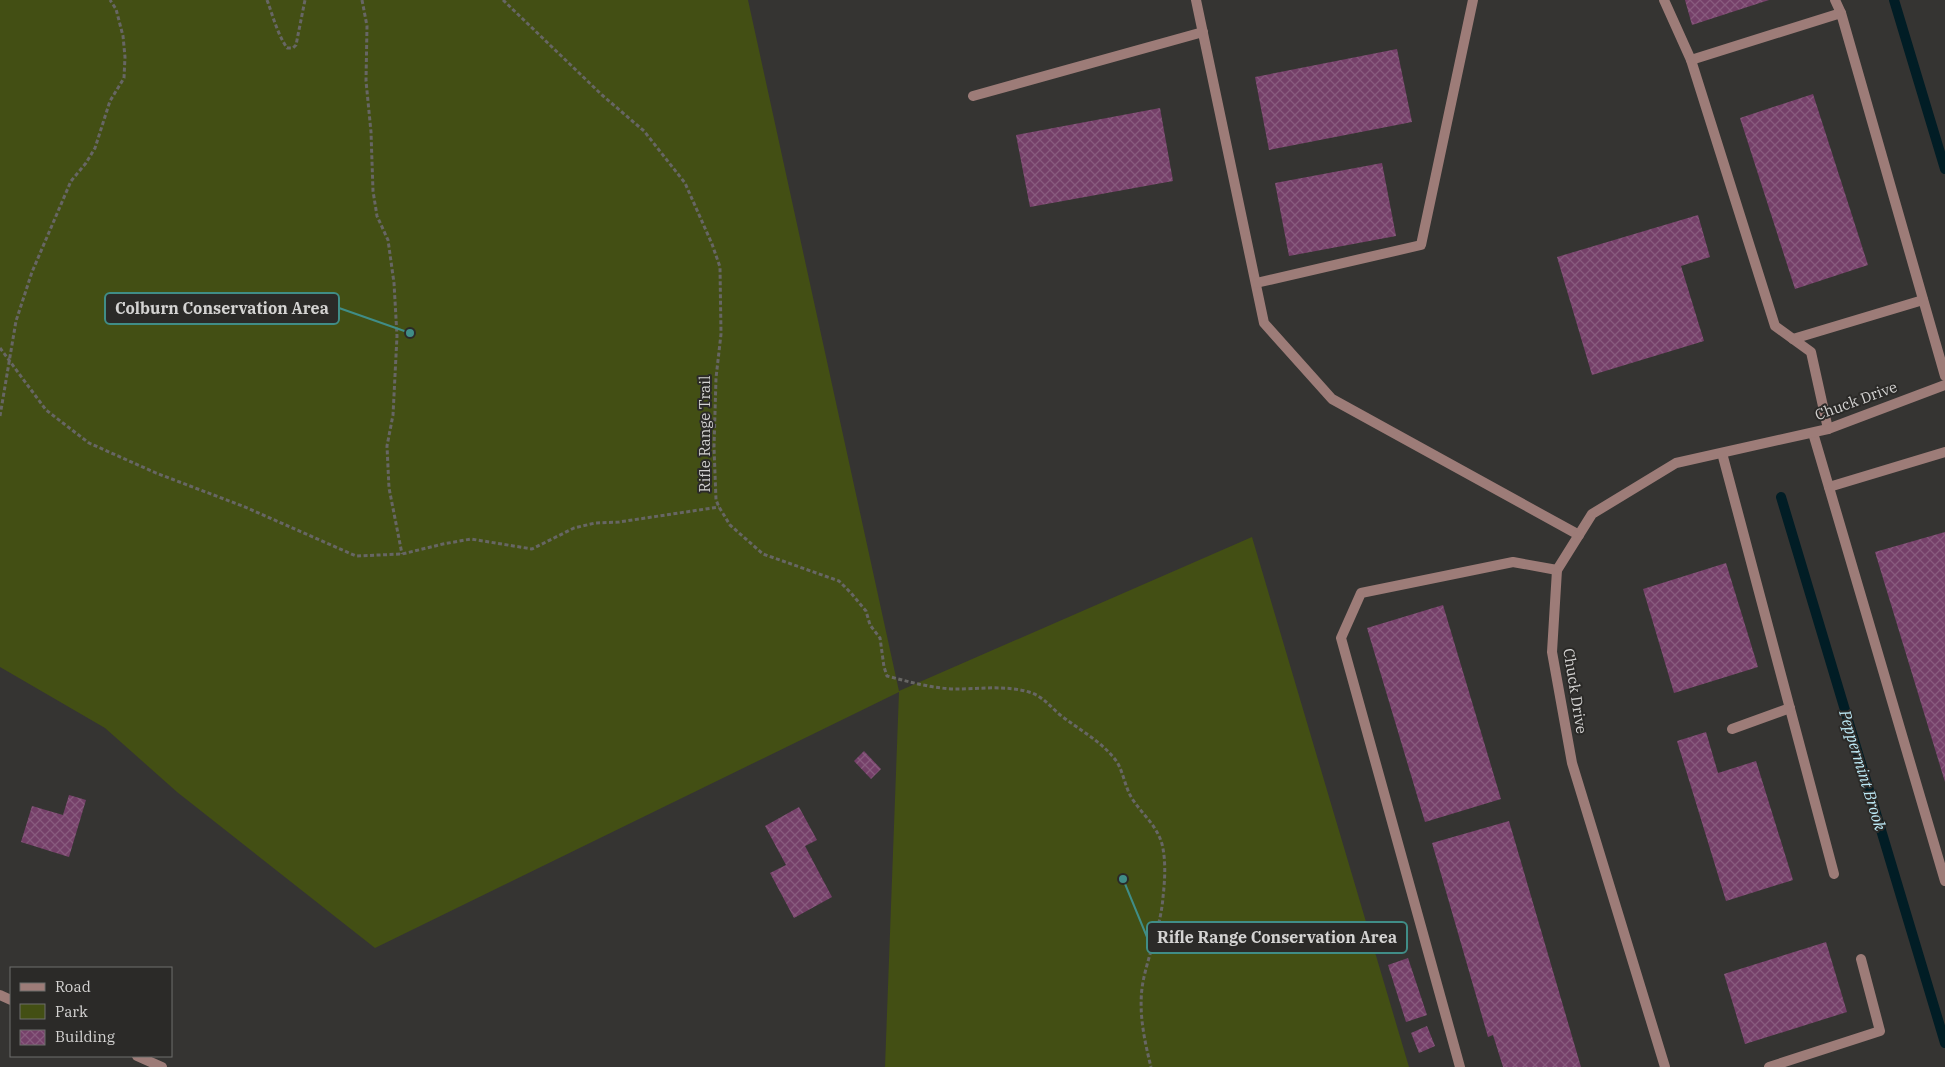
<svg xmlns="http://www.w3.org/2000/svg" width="1945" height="1067" font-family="'IBM Plex Serif',serif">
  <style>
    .park { fill: #434f14 }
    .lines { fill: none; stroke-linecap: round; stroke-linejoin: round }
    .stream { stroke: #011d25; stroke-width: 10 }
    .building { fill: url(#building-cross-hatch) }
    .path { stroke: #676664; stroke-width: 3; stroke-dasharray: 4 2.5; stroke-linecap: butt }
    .service { stroke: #9d7c78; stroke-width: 10 }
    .minor { stroke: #9d7c78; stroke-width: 10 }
    .labels { text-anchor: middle; stroke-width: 4; stroke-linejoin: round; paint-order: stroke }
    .street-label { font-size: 15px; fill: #d4d3d2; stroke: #2b2a28 }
    .water-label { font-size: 16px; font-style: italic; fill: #bdeaf7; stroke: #2b2a28 }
    .leader { fill: none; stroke: #408d87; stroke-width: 2 }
    .callout-dot { fill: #408d87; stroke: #2b2a28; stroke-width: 2 }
    .callout { fill: #2b2a28; stroke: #408d87; stroke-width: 2 }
    .callout-label { font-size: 16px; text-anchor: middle; font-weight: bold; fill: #d4d3d2 }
  </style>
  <defs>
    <pattern id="building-cross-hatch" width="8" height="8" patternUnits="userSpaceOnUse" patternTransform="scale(1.25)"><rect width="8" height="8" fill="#754069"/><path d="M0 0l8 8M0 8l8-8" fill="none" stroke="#885b7e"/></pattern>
  </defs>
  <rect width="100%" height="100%" fill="#353432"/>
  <polygon class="park" points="0,0 748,0 899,691 1252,537 1409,1067 885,1067 899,692 375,948 177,792 105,728 0,667"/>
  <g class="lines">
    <g class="stream">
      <polyline points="1894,0 1945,169"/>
      <polyline points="1781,497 1945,1043"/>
    </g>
  </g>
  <g class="building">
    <polygon points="1685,0 1769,0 1692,25"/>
    <polygon points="1397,49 1412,122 1269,150 1255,77"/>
    <polygon points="1813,94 1868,265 1795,289 1740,118"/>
    <polygon points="1160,108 1173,181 1030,207 1016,135"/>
    <polygon points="1382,163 1396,236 1289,256 1275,183"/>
    <polygon points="1698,215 1710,257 1681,266 1704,341 1592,375 1557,257"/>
    <polygon points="1945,532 1945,782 1875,552"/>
    <polygon points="1726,563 1758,667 1674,693 1643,589"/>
    <polygon points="1443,605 1501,799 1425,822 1367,628"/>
    <polygon points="1706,732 1718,773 1756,761 1793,880 1726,901 1677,741"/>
    <polygon points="864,751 881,769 871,779 854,761"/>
    <polygon points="69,795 86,800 69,857 21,842 32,806 63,815"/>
    <polygon points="799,807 817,840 805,846 832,897 794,918 770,873 786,865 765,826"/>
    <polygon points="1509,821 1581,1067 1503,1067 1493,1035 1488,1037 1432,843"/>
    <polygon points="1826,942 1847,1012 1745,1044 1724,974"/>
    <polygon points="1408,958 1427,1015 1406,1022 1388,965"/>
    <polygon points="1427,1026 1435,1046 1419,1053 1411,1033"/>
  </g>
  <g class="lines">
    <g class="path">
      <path d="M267 0C273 16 277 33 287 48H293L296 45 305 0"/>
      <polyline points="362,0 367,26 366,81 371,132 373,191 377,216 388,240 394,283 397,336 393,415 387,446 389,488 402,554"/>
      <path d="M503 0 602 95 644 131 685 183 712 244 720 267 721 334 716 378 714 447 716 500 719 507 730 525 763 554 839 581 851 593 866 611 870 625 880 638 884 667 887 676C910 682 930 688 954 689 978 689 1006 685 1029 692 1042 696 1049 705 1059 714 1079 730 1102 741 1117 762 1124 774 1125 788 1133 800 1143 815 1157 826 1162 844 1166 860 1165 880 1163 897 1161 925 1150 950 1144 977 1137 1007 1144 1039 1151 1067"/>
      <polyline points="0,348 46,410 89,443 156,473 245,507 356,556 402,554 443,544 471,539 532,549 574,528 595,523 619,522 719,507"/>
      <polyline points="0,416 16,321 32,272 71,181 86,163 95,148 110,101 124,78 125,57 123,36 116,9 110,0"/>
    </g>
    <g class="service">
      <polyline points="1196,0 1264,323 1332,399 1579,535"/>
      <polyline points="1664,0 1691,60"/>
      <polyline points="1835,0 1841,13"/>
      <polyline points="973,96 1203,32"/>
      <polyline points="1256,283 1421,245 1473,0"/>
      <polyline points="1793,339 1923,300"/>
      <polyline points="1828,429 1811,352 1775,326 1691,60 1841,13 1945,376"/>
      <polyline points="1813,433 1945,881"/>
      <polyline points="1722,453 1834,874"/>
      <polyline points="1829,487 1945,452"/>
      <polyline points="1732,729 1790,708"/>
      <polyline points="1460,1067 1341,638 1361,593 1513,562 1557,570"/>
      <polyline points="1769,1067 1880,1031 1861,959"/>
    </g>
    <g class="minor">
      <polyline points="0,995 11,1000"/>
      <polyline points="137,1056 162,1067"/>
      <polyline points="1665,1067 1572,763 1552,652 1557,570 1592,514 1676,463 1828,429 1945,385"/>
    </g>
  </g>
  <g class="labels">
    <g class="street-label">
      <text transform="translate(1856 401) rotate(-20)" y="5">Chuck Drive</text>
      <text transform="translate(705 434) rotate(-90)" y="5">Rifle Range Trail</text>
      <text transform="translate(1575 691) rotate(81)" y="5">Chuck Drive</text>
    </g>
    <g class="water-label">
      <text transform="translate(1863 770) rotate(73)" y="6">Peppermint Brook</text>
    </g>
  </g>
  <path class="leader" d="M410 333L339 308M1123 879L1147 937"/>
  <g class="callout-dot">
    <circle cx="410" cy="333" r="5"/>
    <circle cx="1123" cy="879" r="5"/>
  </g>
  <g class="callout">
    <rect x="105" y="293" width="234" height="31" rx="5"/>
    <rect x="1147" y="922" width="260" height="31" rx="5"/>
  </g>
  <g class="callout-label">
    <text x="222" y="314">Colburn Conservation Area</text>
    <text x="1277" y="943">Rifle Range Conservation Area</text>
  </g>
  <rect x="10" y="967" width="162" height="90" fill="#2b2a28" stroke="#6f6e6c"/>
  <rect x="20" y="983" width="25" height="8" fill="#9d7c78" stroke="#6f6e6c"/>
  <text x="55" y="992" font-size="15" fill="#d4d3d2">Road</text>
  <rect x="20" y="1004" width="25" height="15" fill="#434f14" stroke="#6f6e6c"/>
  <text x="55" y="1017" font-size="15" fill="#d4d3d2">Park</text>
  <rect x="20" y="1030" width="25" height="15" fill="url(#building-cross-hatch)" stroke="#6f6e6c"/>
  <text x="55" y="1042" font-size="15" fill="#d4d3d2">Building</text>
</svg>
